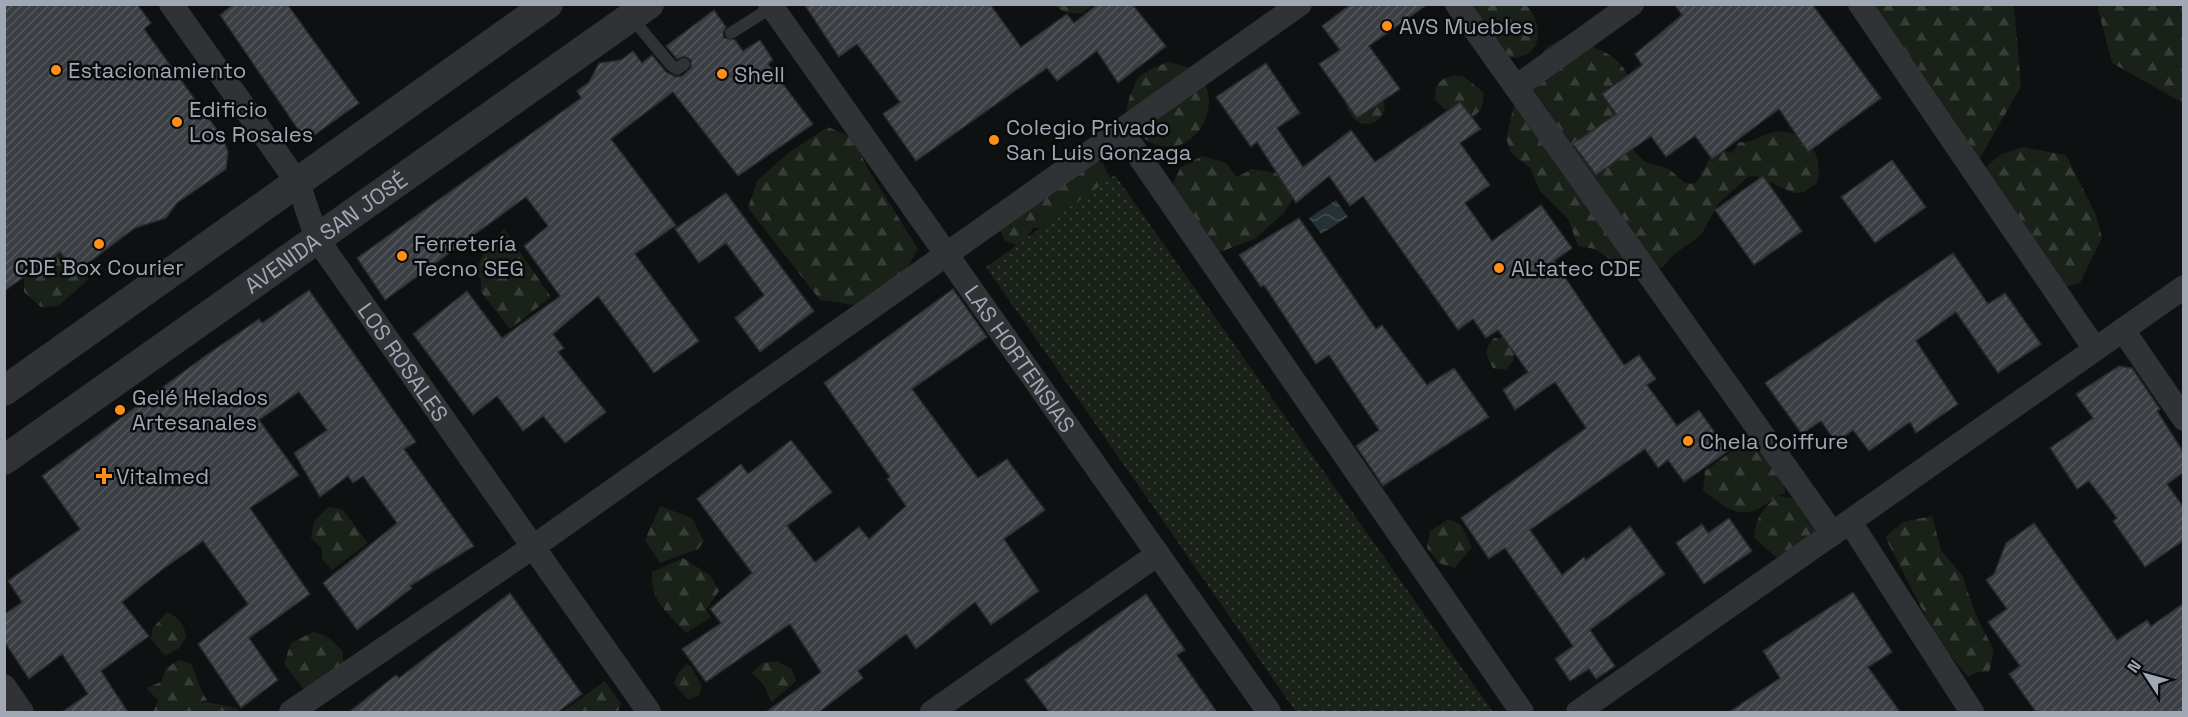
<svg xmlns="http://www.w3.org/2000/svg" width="2188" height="717" font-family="'Space Grotesk',sans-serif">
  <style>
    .forest { fill: url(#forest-firs) }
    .park { fill: url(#park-dots) }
    .water { fill: url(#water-waves) }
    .building { fill: url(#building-hatch); stroke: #292a2d; stroke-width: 1.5 }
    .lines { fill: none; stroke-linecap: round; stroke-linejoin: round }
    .service { stroke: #303236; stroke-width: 12 }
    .minor { stroke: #303236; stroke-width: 24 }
    .tertiary { stroke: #303236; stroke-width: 30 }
    .poi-dot { fill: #ff8f19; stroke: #0a0b0c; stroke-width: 2 }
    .labels { text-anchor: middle; stroke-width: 5; stroke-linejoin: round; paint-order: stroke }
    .poi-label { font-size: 22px; fill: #9fa8b4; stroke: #0a0b0c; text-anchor: start }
    .street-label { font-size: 22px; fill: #9fa8b4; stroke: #0a0b0c }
  </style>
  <defs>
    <pattern id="forest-firs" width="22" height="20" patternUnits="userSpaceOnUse" patternTransform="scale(1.5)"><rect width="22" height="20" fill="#192119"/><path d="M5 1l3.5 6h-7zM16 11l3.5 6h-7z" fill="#373e38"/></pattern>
    <pattern id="park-dots" width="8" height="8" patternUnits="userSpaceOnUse" patternTransform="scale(1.5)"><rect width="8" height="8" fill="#192119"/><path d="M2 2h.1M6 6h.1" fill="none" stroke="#373e38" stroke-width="1.8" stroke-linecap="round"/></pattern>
    <pattern id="water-waves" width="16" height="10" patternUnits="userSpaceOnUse" patternTransform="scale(1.5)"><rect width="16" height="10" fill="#253136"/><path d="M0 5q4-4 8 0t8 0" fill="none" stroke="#414c51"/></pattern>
    <pattern id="building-hatch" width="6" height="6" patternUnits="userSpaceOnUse" patternTransform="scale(1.5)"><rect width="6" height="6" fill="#3b3e42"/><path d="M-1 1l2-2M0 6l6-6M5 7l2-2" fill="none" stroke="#54575b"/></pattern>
  </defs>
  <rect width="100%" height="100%" fill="#0f1011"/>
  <g class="forest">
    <polygon points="1053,5 1093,5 1081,14 1065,12"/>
    <path d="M1470 5H1526C1545 25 1543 59 1509 58Z"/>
    <polygon points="1875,5 2014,5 2021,86 1979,160"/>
    <polygon points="2097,5 2183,5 2183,103 2112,63"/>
    <path d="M1566 39C1641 56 1634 84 1631 148L1645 162 1669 169 1685 183 1694 184C1706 173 1705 157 1720 149L1732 153 1739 142C1753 144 1761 134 1775 132 1806 128 1825 155 1817 183L1804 192 1794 193 1756 176 1748 177 1719 203 1701 235 1673 255 1663 267 1651 268 1626 260 1609 259 1595 249 1578 246 1568 219 1540 191 1530 168 1511 153 1506 138 1515 101 1539 59 1547 47 1557 41Z"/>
    <path d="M1168 62C1249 74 1194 184 1139 134 1124 120 1125 105 1133 89 1135 84 1135 80 1139 77 1148 69 1158 66 1168 62Z"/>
    <path d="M1454 75 1463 76 1483 92C1485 107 1480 114 1466 120L1450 114 1435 100C1434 84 1440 79 1454 75Z"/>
    <path d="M1383 95C1393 127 1352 138 1345 100Z"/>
    <polygon points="828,127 853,138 868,169 918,249 904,273 853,305 820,300 748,208 757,181 788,153"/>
    <polygon points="2021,147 2066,155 2096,215 2102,238 2080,283 2062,288 1981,171 2000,155"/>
    <polygon points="1202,156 1226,163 1237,177 1252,169 1283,174 1295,194 1284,213 1255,239 1217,253 1171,187 1181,167"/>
    <polygon points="1092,160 1103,163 1111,180 1049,229 1033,228 1026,239 1016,245 1005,241 1000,230"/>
    <polygon points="504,229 551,297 510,329 481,292 481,280 476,271 483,253"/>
    <polygon points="58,249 76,272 86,265 88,280 58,306 41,307 24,292 24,278"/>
    <path d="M1494 338H1505L1515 346 1513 361 1506 370 1493 368C1485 355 1484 349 1494 338Z"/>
    <path d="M1750 438C1764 449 1785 475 1785 493 1773 497 1767 505 1756 510 1735 519 1719 502 1703 491L1705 471Z"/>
    <path d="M1778 496 1798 499 1824 533 1782 562 1754 538C1756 518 1762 508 1778 496Z"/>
    <polygon points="660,506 692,518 704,541 698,549 660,563 645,540"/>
    <polygon points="328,507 342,509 368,543 332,570 322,559 322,549 311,538 314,521"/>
    <polygon points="1932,516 1941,550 1962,575 1976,615 1994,651 1989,672 1977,672 1968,677 1939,642 1885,537 1903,522"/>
    <polygon points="1449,519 1461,525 1472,547 1455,568 1439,563 1427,548 1430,531"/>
    <path d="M683 558 711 576 719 591 706 610 711 617 686 633C667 612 650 601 652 572Z"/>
    <path d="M167 612C178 617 185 625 186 637L179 648 165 656 151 639 152 629Z"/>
    <path d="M313 632C327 634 334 642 343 652V663L308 695 284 664 291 643Z"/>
    <path d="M179 660 191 664C197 676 199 689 207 700L200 704 206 702 237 708 240 712 153 711 158 700 146 688 161 682 166 668Z"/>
    <polygon points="777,661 792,669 796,681 772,702 763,684 752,673 763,663"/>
    <polygon points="686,665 691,666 702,687 698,696 688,700 674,684 678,673"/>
    <polygon points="605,681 621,704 618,712 562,712"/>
  </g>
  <polygon class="park" points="1115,175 1493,712 1296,712 986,267"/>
  <polygon class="water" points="1336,200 1348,217 1321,234 1309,218"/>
  <g class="building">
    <polygon points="4,4 137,4 151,23 144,29 223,138 228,152 226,169 177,203 166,218 135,228 76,272 60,252 4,291"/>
    <polygon points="234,4 287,4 359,103 306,141 220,15"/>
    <polygon points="804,4 990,4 1021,47 1067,14 1074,23 1098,4 1132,4 1166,46 1118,83 1097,51 1057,81 1047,68 916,161 883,114 900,102 857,44 839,57"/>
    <polygon points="1351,4 1428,4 1369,46 1400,89 1357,118 1319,64 1340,50 1322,26"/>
    <polygon points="1674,4 1812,4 1881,98 1808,152 1779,109 1712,159 1695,136 1666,157 1651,136 1596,175 1573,144 1616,114 1602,94 1642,65 1635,54 1682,15"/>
    <polygon points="714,10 726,27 723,33 724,38 735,40 743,51 760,40 773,60 768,64 813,124 738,176 673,92 611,139 676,225 635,254 699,341 654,373 598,296 553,334 564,348 558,352 606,412 565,443 543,416 523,431 497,396 473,415 413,334 467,291 502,338 560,296 524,246 548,226 526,197 385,300 357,258 581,98 577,91 589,82 599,63 621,60 633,51 642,63 652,55 666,72 676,77 682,76 691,68 691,60 684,56 677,59 666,46"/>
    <polygon points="1266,63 1300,113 1277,128 1303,167 1351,130 1375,162 1460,102 1481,129 1460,143 1490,185 1465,203 1492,241 1541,205 1572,248 1554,261 1624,365 1639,355 1656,379 1647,385 1677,426 1699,410 1728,451 1684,482 1668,460 1658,468 1645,449 1530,530 1562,575 1584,557 1586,560 1630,526 1665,574 1590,630 1615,666 1596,679 1589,669 1570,681 1555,659 1573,646 1505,548 1489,559 1461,518 1586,428 1555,382 1515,410 1503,390 1528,372 1498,330 1486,338 1473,319 1458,330 1363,196 1350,206 1329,176 1296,203 1257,142 1251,147 1216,97"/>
    <polygon points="1892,160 1926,207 1875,243 1841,197"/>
    <polygon points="1763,176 1802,231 1754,265 1715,210"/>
    <polygon points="726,193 814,311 760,352 735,318 764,295 726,243 699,263 675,229"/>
    <polygon points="1299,218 1376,329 1382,325 1427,385 1454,368 1489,417 1383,486 1356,446 1379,430 1329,355 1316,364 1264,285 1261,287 1239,255"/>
    <polygon points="1953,253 1988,304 2005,293 2041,344 1998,373 1956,312 1916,341 1958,404 1916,433 1910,422 1869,451 1853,430 1836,443 1821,421 1802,434 1765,383"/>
    <polygon points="953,289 987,337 912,389 978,478 1007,459 1045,510 1004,539 1039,591 991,625 975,602 916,649 906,634 858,671 863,678 819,712 766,712 821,672 790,624 706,682 682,649 721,623 710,609 752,573 697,499 741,464 748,474 791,440 832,492 787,526 815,562 859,527 869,539 906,506 887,479 890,477 824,383"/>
    <polygon points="309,290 416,442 404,449 474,546 410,586 412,588 357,630 323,583 397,523 363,476 353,483 348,476 320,497 294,453 327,430 299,392 259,420 299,475 250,508 310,594 249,638 278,680 241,708 198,644 248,604 203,541 163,569 122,602 149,636 101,671 128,712 62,712 88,694 62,654 29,679 4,641 4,615 22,602 8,581 80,529 42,476 205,356 259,319 262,323"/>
    <polygon points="2119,366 2132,368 2160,409 2157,411 2184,453 2184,472 2167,484 2184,508 2184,540 2145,567 2113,521 2117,518 2089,481 2077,489 2050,448 2093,418 2076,394"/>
    <polygon points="1729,518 1752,551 1704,584 1676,543 1702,524 1708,533"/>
    <polygon points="2034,523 2117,640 2147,620 2151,626 2184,603 2184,712 2036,712 2009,674 2020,666 1988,622 2007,609 1986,580 1994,574 2006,543"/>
    <polygon points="1853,592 1892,652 1868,667 1900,712 1729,712 1780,678 1763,651"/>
    <polygon points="510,593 582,694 558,712 349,712 396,675 399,678"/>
    <polygon points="1146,594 1185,650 1177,655 1217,712 1049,712 1025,680"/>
  </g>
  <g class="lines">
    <g class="service">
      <polyline points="631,17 671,65 677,69 684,64"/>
      <polyline points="731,33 772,7"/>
    </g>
    <g class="minor">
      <path id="s1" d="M171 4 298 183 317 239 649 712"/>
      <path id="s2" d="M770 4 1269 712"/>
      <polyline points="1457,4 1833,534"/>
      <polyline points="1860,4 2095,349"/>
      <polyline points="1516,87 1632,4"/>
      <polyline points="1121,130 1522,712"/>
      <polyline points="2123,330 2184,419"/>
      <polyline points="1850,522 1972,712"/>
      <polyline points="4,686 22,712"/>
      <polyline points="291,712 533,547 1300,4"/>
      <polyline points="932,712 1158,554"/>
      <polyline points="1578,712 2184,287"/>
    </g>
    <g class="tertiary">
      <polyline points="4,391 548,4"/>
      <path id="s3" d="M4 460 649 4"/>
    </g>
  </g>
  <g class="poi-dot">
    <circle cx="1387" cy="26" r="6"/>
    <circle cx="56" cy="70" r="6"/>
    <circle cx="722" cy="74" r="6"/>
    <circle cx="177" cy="122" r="6"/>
    <circle cx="994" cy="140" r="6"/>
    <circle cx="99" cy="244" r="6"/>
    <circle cx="402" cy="256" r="6"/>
    <circle cx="1499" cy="268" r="6"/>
    <circle cx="120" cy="410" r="6"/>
    <circle cx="1688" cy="441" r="6"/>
    <path d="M101 467h6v6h6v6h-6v6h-6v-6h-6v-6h6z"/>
  </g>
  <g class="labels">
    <g class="poi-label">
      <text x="1399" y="34">AVS Muebles</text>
      <text x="68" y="78">Estacionamiento</text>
      <text x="734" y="82">Shell</text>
      <text x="189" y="117">Edificio<tspan x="189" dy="25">Los Rosales</tspan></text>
      <text x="1006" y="135">Colegio Privado<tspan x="1006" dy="25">San Luis Gonzaga</tspan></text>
      <text x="414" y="251">Ferretería<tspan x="414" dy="25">Tecno SEG</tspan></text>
      <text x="99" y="275" text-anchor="middle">CDE Box Courier</text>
      <text x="1511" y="276">ALtatec CDE</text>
      <text x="132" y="405">Gelé Helados<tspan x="132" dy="25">Artesanales</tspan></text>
      <text x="1700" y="449">Chela Coiffure</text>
      <text x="116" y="484">Vitalmed</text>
    </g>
    <g class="street-label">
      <text dy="8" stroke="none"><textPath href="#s3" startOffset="394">AVENIDA SAN JOSÉ</textPath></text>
      <text dy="8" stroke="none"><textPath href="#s2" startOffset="434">LAS HORTENSIAS</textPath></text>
      <text dy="8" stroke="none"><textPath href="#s1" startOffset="429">LOS ROSALES</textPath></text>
    </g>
  </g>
  <rect width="2188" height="717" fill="none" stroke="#9fa8b4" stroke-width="12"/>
  <g transform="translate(2146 675) rotate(306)" stroke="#0a0b0c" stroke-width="4.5" paint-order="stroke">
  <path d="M0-4.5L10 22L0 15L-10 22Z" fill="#9fa8b4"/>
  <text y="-9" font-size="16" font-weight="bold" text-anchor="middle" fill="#9fa8b4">N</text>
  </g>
</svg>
